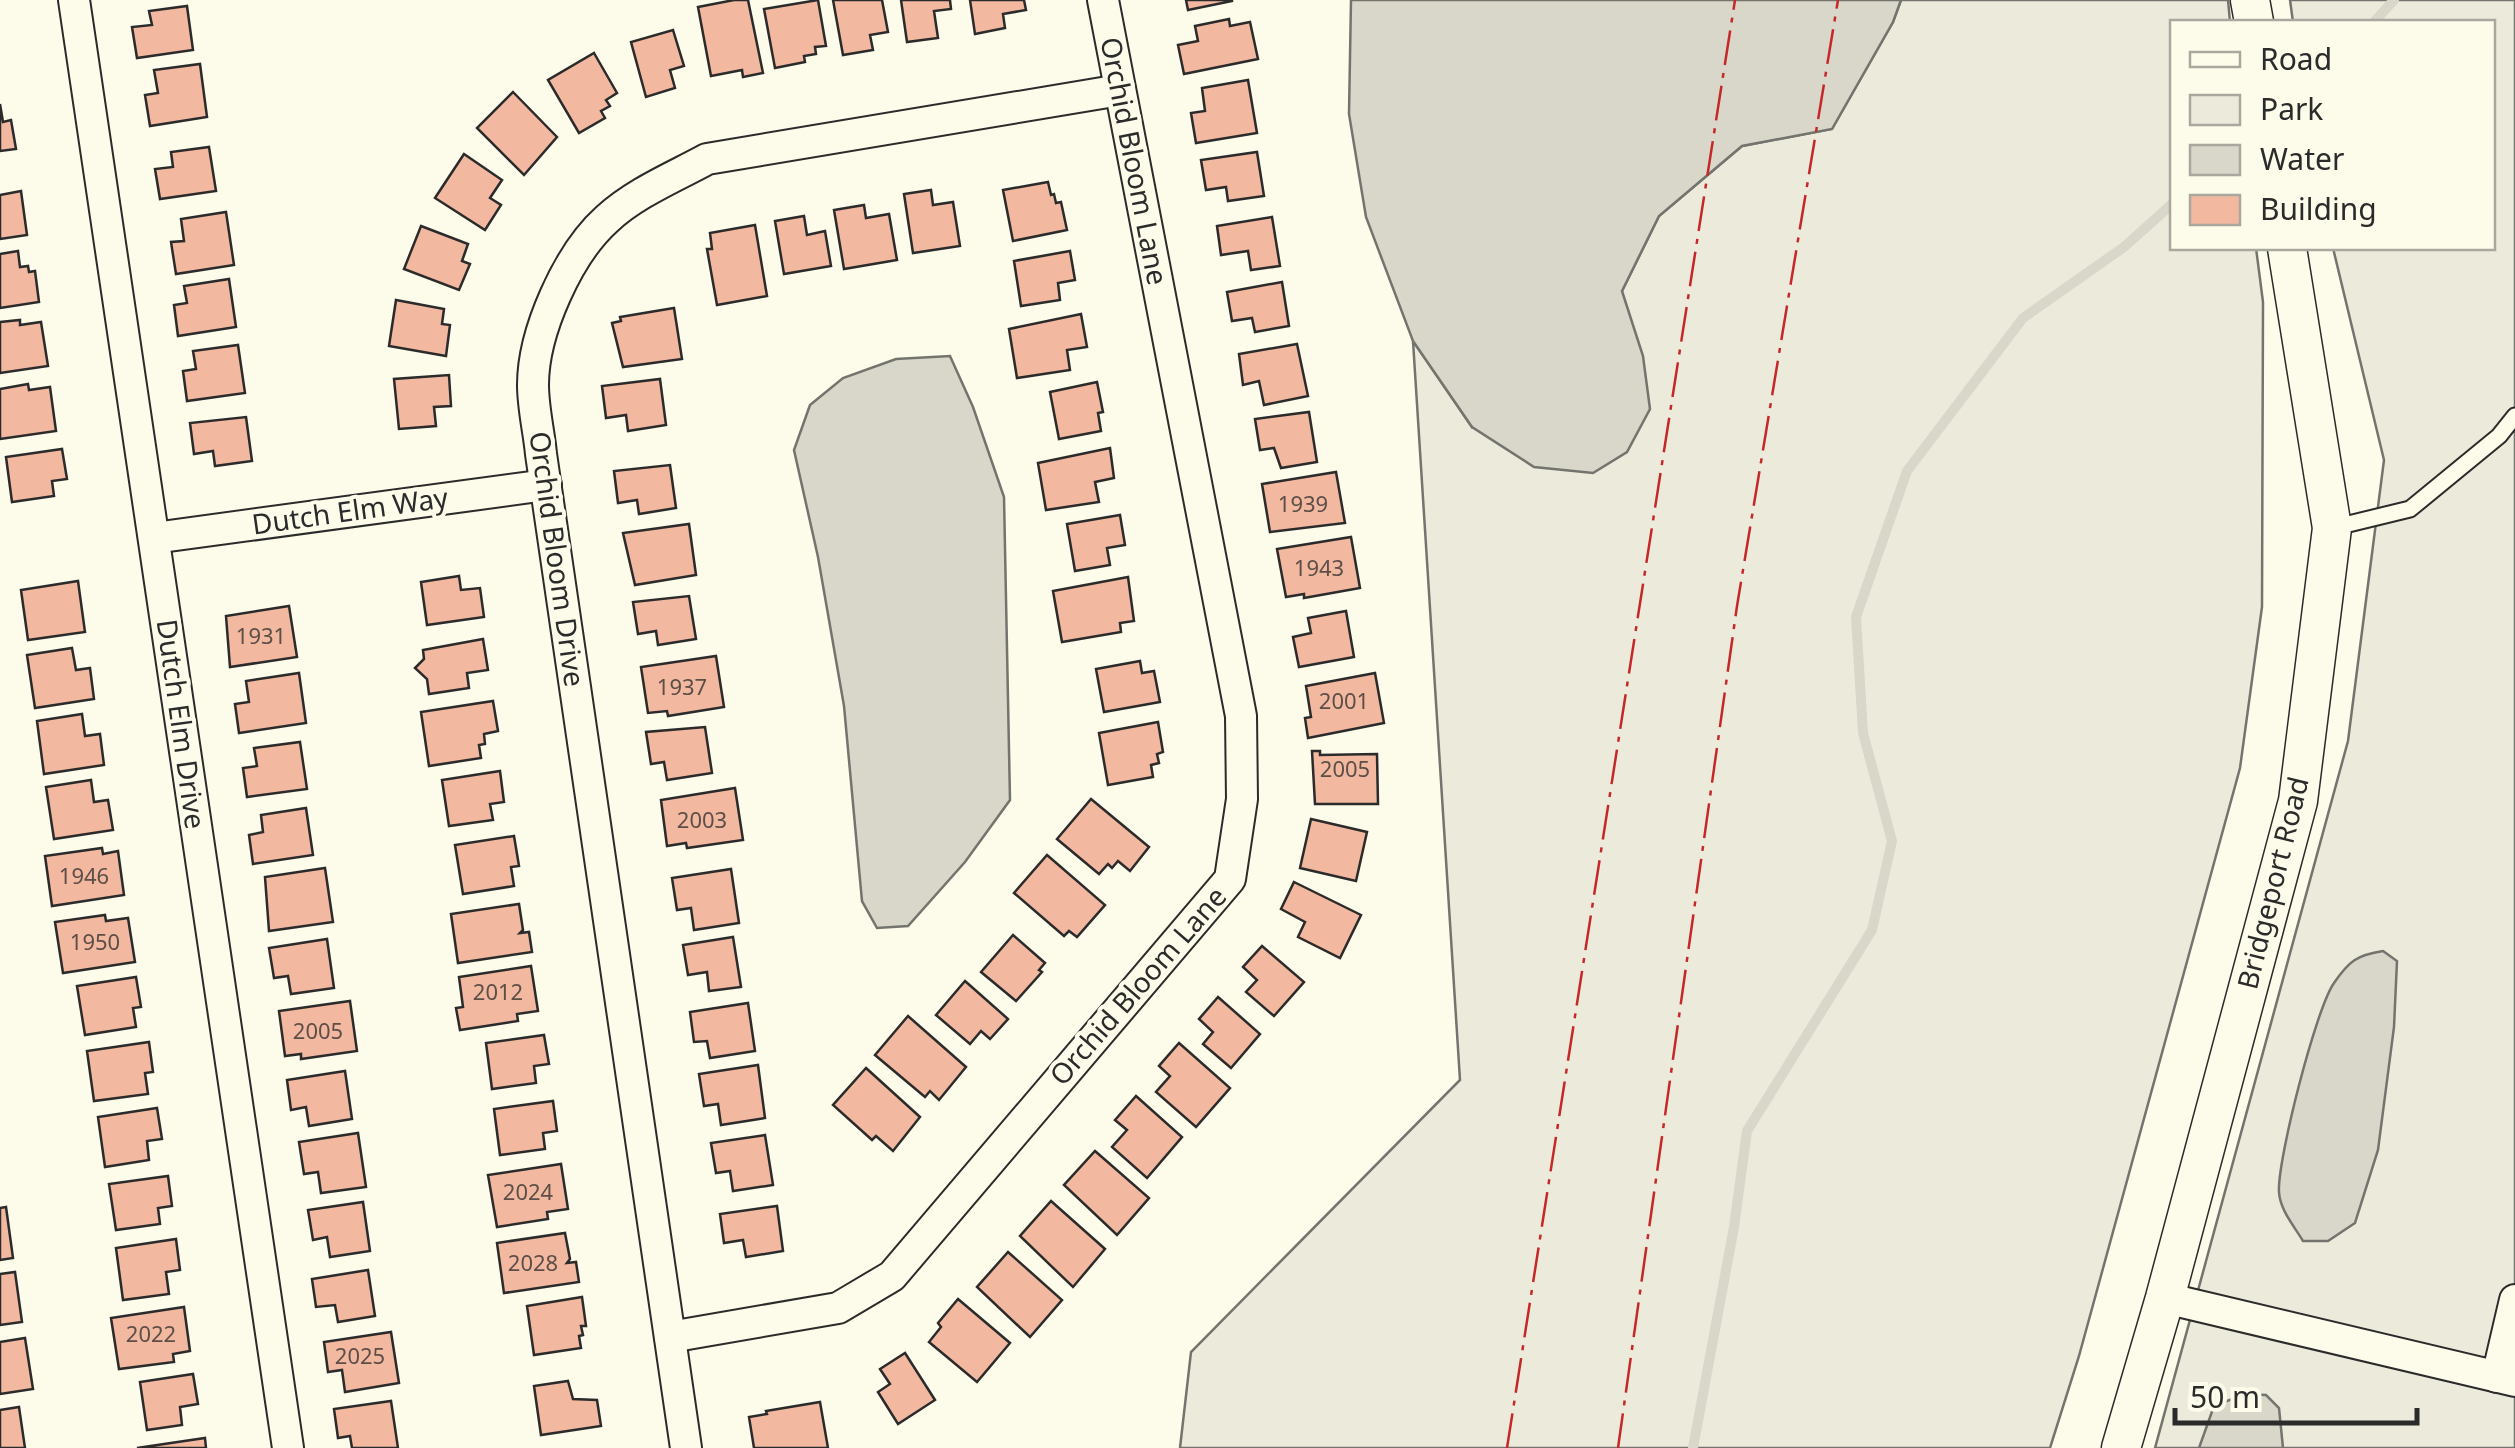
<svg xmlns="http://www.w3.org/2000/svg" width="2515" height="1448" font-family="'Noto Sans',sans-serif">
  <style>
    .green { fill: #ecebdb; stroke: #74746e; stroke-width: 2.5 }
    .water { fill: #d8d7c9; stroke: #74746e; stroke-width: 2.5 }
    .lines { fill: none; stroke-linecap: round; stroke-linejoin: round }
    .stream { stroke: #d8d7c9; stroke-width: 10 }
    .building { fill: #f2b8a0; stroke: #2b2b2b; stroke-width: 2.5 }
    .service-casing { stroke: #2b2b2b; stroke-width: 19 }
    .minor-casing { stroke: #2b2b2b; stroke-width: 34 }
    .tertiary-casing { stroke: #2b2b2b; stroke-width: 41 }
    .service { stroke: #fdfbea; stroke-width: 15 }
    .minor { stroke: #fdfbea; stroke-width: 30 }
    .tertiary { stroke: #fdfbea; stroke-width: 38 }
    .power { stroke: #c62828; stroke-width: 2.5; stroke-dasharray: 35 8 5 8; stroke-linecap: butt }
    .labels { text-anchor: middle; stroke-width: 8; stroke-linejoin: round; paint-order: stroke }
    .number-label { font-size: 22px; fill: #5d4e48 }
    .street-label { font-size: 28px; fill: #2b2b2b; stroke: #fdfbea }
  </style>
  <rect width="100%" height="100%" fill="#fdfbea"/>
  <g class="green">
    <polygon points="1901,0 2228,0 2230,22 2172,22 2172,248 2256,248 2263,302 2262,607 2240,768 2079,1356 2050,1448 1180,1448 1191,1352 1460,1080 1413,341 1472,427 1622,291 1659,216 1742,146 1832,129 1893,22"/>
    <polygon points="2290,0 2515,0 2515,1448 2155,1448 2348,741 2384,460 2333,248 2492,248 2492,22 2293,22"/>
  </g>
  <g class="water">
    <polygon points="1351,0 1901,0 1893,22 1832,129 1742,146 1659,216 1622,291 1643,356 1650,409 1627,452 1593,473 1534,467 1472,427 1413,341 1366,217 1349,114"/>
    <polygon points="950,356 973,407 1004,497 1010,800 965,862 908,926 877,928 862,901 844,706 818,557 794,450 810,405 843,378 896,359"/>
    <path d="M2383 951 2397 961 2394 1027 2378 1150 2355 1223 2328 1241H2303C2294 1226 2280 1210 2279 1192 2277 1161 2316 1008 2334 983 2349 961 2357 955 2383 951Z"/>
    <polygon points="2245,1394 2266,1395 2279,1408 2283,1448 2199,1448 2214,1406"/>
  </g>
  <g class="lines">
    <g class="stream">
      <polyline points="2374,22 2394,0"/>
      <polyline points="1693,1448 1734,1227 1747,1131 1872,930 1892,841 1863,733 1856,617 1907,471 2023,318 2124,247 2172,204"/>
    </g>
  </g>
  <g class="building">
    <polygon points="734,0 748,0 763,73 743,77 742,70 711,76 698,7"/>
    <polygon points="818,0 826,46 815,47 816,54 804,56 805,62 775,68 764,9"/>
    <polygon points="833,0 882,0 888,32 870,35 873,50 843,55"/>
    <polygon points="901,0 950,0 951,9 934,11 938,38 907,42"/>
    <polygon points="970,0 1024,0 1026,10 1003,14 1005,28 975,34"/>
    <polygon points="1186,0 1232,0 1232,1 1188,10"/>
    <polygon points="187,6 193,50 137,58 132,27 152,25 149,11"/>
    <polygon points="1229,19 1230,26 1250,22 1258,59 1184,74 1178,45 1198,41 1195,26"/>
    <polygon points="673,30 684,66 670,70 675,88 646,97 631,42"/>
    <polygon points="594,53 617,93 606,100 610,106 601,111 605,118 579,133 548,80"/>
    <polygon points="200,64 207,117 150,126 145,95 158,93 154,70"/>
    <polygon points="1248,80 1257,133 1196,143 1191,113 1205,111 1202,88"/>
    <polygon points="513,92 557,137 524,175 477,128"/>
    <polygon points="0,104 3,122 11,120 16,149 0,151"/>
    <polygon points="209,147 216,191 160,199 155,169 173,167 171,152"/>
    <polygon points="1257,152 1264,196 1228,201 1226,187 1206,190 1201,160"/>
    <polygon points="464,154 502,180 490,198 501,205 485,230 435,198"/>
    <polygon points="1048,182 1051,195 1054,194 1056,203 1061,202 1067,230 1013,241 1003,190"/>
    <polygon points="931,190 933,205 953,202 960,246 913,253 904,194"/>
    <polygon points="21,191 27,235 0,239 0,195"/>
    <polygon points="864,205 866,218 889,214 897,260 844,269 834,210"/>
    <polygon points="226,212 234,265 176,274 171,242 184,241 181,219"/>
    <polygon points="804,216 807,235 825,231 831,266 784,274 775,221"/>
    <polygon points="1272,217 1280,266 1251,270 1248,251 1221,255 1217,226"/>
    <polygon points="755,225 767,296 717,305 707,249 712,249 710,233"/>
    <polygon points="421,226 468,244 462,261 470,264 459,290 404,269"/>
    <polygon points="18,251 20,267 28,266 29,272 35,271 39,302 0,308 0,254"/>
    <polygon points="1070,251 1075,280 1058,283 1060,300 1021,306 1014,261"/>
    <polygon points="229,279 236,327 178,336 174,305 187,303 184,286"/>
    <polygon points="1282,282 1289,326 1255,332 1252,318 1232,321 1227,292"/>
    <polygon points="396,300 444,309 442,324 450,325 446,356 389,346"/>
    <polygon points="674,308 682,359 623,367 612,323 621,321 620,317"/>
    <polygon points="1081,314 1087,347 1067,350 1070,370 1017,378 1009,329"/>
    <polygon points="20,320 20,325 41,322 48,366 0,373 0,322"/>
    <polygon points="1297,344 1308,396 1264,405 1259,381 1243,385 1239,354"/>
    <polygon points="238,345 245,393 187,401 183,371 196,369 193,351"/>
    <polygon points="449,375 451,406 434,407 436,426 399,429 394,379"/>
    <polygon points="660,379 666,425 628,431 626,415 606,418 602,386"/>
    <polygon points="1097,382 1103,412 1098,413 1101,431 1059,439 1050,392"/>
    <polygon points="28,384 29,390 50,387 56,431 0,439 0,389"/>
    <polygon points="1309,412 1317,462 1281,468 1274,448 1260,450 1255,419"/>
    <polygon points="246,417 252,461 215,466 213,451 194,454 190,423"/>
    <polygon points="1110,448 1114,478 1095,482 1099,502 1046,510 1038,463"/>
    <polygon points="62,449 67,479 52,481 54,496 12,502 6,457"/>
    <polygon points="670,465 676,508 639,514 637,500 618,503 614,471"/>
    <polygon points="1336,472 1345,523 1270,532 1262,484"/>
    <polygon points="1120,515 1125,545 1107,548 1110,565 1075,571 1067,524"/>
    <polygon points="689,524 696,575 635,585 623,533"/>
    <polygon points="1351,537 1360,588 1304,598 1304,594 1286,597 1277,549"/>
    <polygon points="459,576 461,590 480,588 484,617 427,625 421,582"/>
    <polygon points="1128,577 1134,621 1120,623 1121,632 1062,642 1053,591"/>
    <polygon points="78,581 85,632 28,640 21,590"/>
    <polygon points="689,596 696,639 658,645 656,631 638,634 633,602"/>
    <polygon points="289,606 297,657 230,667 226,616"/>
    <polygon points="1346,611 1354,657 1299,667 1293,637 1311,633 1308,618"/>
    <polygon points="483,639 488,670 467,673 469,688 429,694 427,679 415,668 424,659 423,650"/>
    <polygon points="72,648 76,670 90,668 94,699 35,708 27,655"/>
    <polygon points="716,656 724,707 668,716 667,711 648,713 641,667"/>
    <polygon points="1140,661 1142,673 1154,671 1160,702 1104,712 1096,669"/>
    <polygon points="299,673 306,723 239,733 235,704 249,702 246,681"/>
    <polygon points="1375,673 1384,723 1308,738 1305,718 1311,717 1306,686"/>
    <polygon points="493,701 498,731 484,734 485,744 479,745 481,758 429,766 421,712"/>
    <polygon points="82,714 85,736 100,734 104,765 44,774 37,721"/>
    <polygon points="1158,722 1163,752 1157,754 1159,763 1151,765 1153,777 1108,785 1099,733"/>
    <polygon points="705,727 712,773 667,780 664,762 651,764 646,732"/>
    <polygon points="300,742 307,789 247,797 243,768 257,766 254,748"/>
    <polygon points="1312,751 1320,751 1320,755 1377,754 1378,804 1315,804"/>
    <polygon points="500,771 504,802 490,804 493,820 449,826 442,780"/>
    <polygon points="91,780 94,802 108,800 113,830 54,839 46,787"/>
    <polygon points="735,788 743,840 687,848 686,843 667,846 661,800"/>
    <polygon points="1091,799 1149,847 1130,871 1118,861 1112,868 1108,864 1099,874 1057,839"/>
    <polygon points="306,808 313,855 253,864 249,835 263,832 261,815"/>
    <polygon points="1311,819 1367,832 1356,881 1300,868"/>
    <polygon points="514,836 519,866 511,867 514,886 463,894 455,845"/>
    <polygon points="102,848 103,854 118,851 124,895 52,906 45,856"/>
    <polygon points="1047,855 1105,905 1077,937 1069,931 1064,936 1014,893"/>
    <polygon points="325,868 333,922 269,931 265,877"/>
    <polygon points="731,869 739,923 694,930 691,908 677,910 672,878"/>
    <polygon points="1294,882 1361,915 1340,958 1298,937 1305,922 1281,909"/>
    <polygon points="519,904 523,930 520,933 529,932 532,952 458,963 451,914"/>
    <polygon points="105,915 106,921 128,918 135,962 63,973 55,922"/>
    <polygon points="1013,935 1045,963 1039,970 1042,972 1016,1001 981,972"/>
    <polygon points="733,937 741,987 709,991 707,972 688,975 683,945"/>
    <polygon points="327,939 334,988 291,994 288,976 274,978 269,948"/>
    <polygon points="1262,946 1304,982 1274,1016 1246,992 1257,980 1243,967"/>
    <polygon points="531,966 538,1011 517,1014 518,1021 460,1030 456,1008 463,1007 459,977"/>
    <polygon points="136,977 141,1007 133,1008 136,1027 85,1035 77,986"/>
    <polygon points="965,981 1008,1019 990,1039 981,1031 970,1044 936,1015"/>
    <polygon points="1218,997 1260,1034 1231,1068 1203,1044 1213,1032 1199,1019"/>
    <polygon points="350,1001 357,1051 301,1059 301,1054 285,1056 279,1011"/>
    <polygon points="748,1003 755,1051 710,1058 707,1041 694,1042 690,1012"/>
    <polygon points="908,1016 966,1067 939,1100 930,1091 925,1097 875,1055"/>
    <polygon points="544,1035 549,1064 534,1066 536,1083 492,1089 486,1043"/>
    <polygon points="149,1042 153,1072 145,1073 148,1094 94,1101 87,1051"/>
    <polygon points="1179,1043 1230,1088 1196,1127 1156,1092 1170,1076 1159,1066"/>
    <polygon points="758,1065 765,1118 721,1125 718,1104 704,1106 699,1074"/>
    <polygon points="866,1068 920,1117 893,1151 876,1136 872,1140 833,1105"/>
    <polygon points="345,1071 352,1119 309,1126 306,1107 291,1110 287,1080"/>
    <polygon points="1136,1096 1182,1137 1147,1178 1112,1147 1127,1130 1115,1120"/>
    <polygon points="553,1101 557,1131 543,1133 545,1149 500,1155 494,1109"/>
    <polygon points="157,1108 162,1139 147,1141 149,1160 105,1167 98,1117"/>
    <polygon points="358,1133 366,1187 321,1193 318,1172 304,1174 299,1142"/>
    <polygon points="765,1135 773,1185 733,1191 730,1171 716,1173 711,1143"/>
    <polygon points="1095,1151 1149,1198 1117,1235 1064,1185"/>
    <polygon points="561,1164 568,1209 547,1212 548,1219 497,1227 488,1175"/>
    <polygon points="168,1176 172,1206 158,1208 160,1224 116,1230 109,1184"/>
    <polygon points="1051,1201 1105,1249 1073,1287 1020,1236"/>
    <polygon points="363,1202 370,1251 330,1257 327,1237 313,1240 308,1210"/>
    <polygon points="777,1206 783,1251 746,1257 743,1240 724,1243 720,1214"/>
    <polygon points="6,1207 13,1258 0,1260 0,1208"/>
    <polygon points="565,1233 570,1259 567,1263 576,1262 579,1282 504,1293 497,1243"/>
    <polygon points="176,1239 180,1270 166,1272 169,1294 123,1300 116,1248"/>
    <polygon points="1008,1252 1062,1300 1030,1337 977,1287"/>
    <polygon points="368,1270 375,1316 338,1322 335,1305 316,1307 312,1279"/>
    <polygon points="15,1272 22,1322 0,1325 0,1274"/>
    <polygon points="582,1297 586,1326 581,1326 583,1335 579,1336 581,1348 534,1355 527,1306"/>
    <polygon points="958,1299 1010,1343 977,1382 929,1342 941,1327 938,1323"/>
    <polygon points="184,1307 190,1351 173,1354 174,1362 119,1369 111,1318"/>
    <polygon points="391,1332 399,1383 345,1392 342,1370 328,1372 324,1342"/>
    <polygon points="25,1338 33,1389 0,1394 0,1342"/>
    <polygon points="905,1353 935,1400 898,1424 878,1392 890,1384 880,1369"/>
    <polygon points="193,1374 198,1404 180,1407 182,1425 147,1430 140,1382"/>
    <polygon points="568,1381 573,1399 597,1400 601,1426 541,1435 534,1386"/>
    <polygon points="391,1401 398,1448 352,1448 350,1436 338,1438 334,1409"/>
    <polygon points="820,1402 828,1448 754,1448 749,1417 767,1414 766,1411"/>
    <polygon points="19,1407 25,1448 0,1448 0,1410"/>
    <polygon points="205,1438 206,1448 137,1448"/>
  </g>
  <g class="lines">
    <g class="service-casing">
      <polyline id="service" points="2332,528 2410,509 2499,436 2515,416"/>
    </g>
    <g class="minor-casing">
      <g id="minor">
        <polyline points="74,0 288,1448"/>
        <polyline points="154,538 546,485"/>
        <polyline points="2165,1298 2515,1381"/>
        <polyline points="670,1337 838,1308 892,1276 1230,879 1242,799 1241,716 1103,0"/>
        <polyline points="2497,1377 2515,1300"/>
        <path d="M686 1448 541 454C539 432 533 408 533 385 533 332 568 254 607 219 635 193 674 177 707 159L1120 90"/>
      </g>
    </g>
    <g class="tertiary-casing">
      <g id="tertiary">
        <polyline points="2250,0 2254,22"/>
        <polyline points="2121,1448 2165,1298 2298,801 2332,528 2287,248"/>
      </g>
    </g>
    <use href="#service" class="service"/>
    <use href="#minor" class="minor"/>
    <use href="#tertiary" class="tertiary"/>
    <g class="power">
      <polyline points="1507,1448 1735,0"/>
      <polyline points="1618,1448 1737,606 1838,0"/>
    </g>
  </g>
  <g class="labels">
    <g class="number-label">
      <text x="1303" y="512">1939</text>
      <text x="1319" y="576">1943</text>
      <text x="261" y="644">1931</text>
      <text x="682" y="695">1937</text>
      <text x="1344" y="709">2001</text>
      <text x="1345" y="777">2005</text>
      <text x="702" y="828">2003</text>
      <text x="84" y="884">1946</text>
      <text x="95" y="950">1950</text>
      <text x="498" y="1000">2012</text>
      <text x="318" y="1039">2005</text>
      <text x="528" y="1200">2024</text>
      <text x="533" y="1271">2028</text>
      <text x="151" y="1342">2022</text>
      <text x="360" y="1364">2025</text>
    </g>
    <g class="street-label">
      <text transform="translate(1134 161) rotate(79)" y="10">Orchid Bloom Lane</text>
      <text transform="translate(350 511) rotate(-8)" y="10">Dutch Elm Way</text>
      <text transform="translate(557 559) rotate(82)" y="10">Orchid Bloom Drive</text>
      <text transform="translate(181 724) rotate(82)" y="10">Dutch Elm Drive</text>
      <text transform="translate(2273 883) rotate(-76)" y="10">Bridgeport Road</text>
      <text transform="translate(1138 986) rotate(-49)" y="10">Orchid Bloom Lane</text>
    </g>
  </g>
  <rect x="2170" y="20" width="325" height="230" fill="#fdfbea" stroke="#a9a89e" stroke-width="2.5"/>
  <rect x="2190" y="52" width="50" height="15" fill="#fdfbea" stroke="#a9a89e" stroke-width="2.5"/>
  <text x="2260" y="70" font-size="30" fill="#2b2b2b">Road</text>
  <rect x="2190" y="95" width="50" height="30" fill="#ecebdb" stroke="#a9a89e" stroke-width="2.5"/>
  <text x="2260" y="120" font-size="30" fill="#2b2b2b">Park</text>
  <rect x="2190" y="145" width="50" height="30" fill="#d8d7c9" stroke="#a9a89e" stroke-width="2.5"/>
  <text x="2260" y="170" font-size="30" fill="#2b2b2b">Water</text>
  <rect x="2190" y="195" width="50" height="30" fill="#f2b8a0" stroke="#a9a89e" stroke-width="2.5"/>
  <text x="2260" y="220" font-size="30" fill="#2b2b2b">Building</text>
  <path d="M2175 1408v15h242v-15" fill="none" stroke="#2b2b2b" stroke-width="5"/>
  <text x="2190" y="1408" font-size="30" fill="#2b2b2b" stroke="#fdfbea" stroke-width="8" paint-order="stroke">50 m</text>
</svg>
